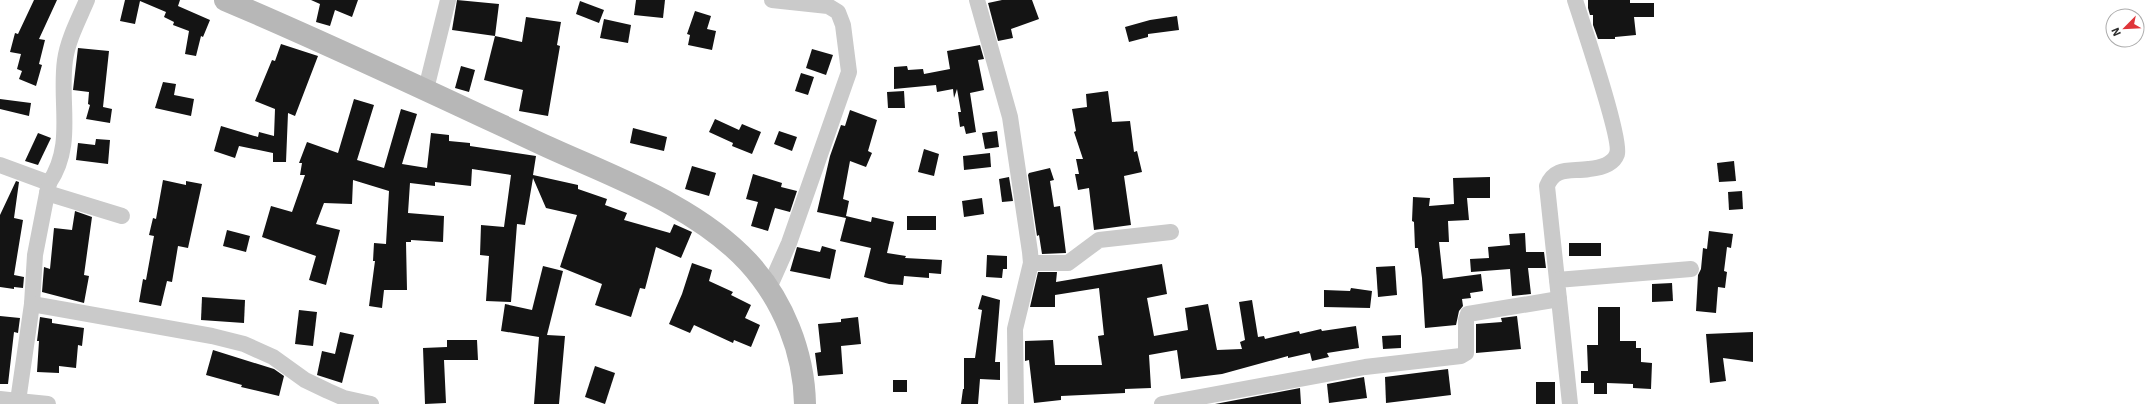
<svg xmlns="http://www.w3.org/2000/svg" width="2153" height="404" font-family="'IBM Plex Sans',sans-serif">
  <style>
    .building { fill: #141414 }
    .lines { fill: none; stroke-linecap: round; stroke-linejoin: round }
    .street { stroke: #cacaca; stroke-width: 16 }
    .secondary { stroke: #b7b7b7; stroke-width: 22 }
  </style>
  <rect width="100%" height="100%" fill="#fff"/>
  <g class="building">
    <polygon points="34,0 57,0 39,39 45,40 39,64 42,65 36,86 19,79 22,71 17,69 21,54 10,52 15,33 18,34"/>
    <polygon points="125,0 180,0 178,6 210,20 203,37 201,36 196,56 185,54 189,31 173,25 174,22 164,17 166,12 140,1 135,24 120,21"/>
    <polygon points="311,0 358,0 352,17 335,10 330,26 316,22 320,4"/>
    <polygon points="457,0 499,4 495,36 452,30"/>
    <polygon points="636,0 665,0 663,18 634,15"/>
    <polygon points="1002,0 1032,0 1039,19 1011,29 1013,38 998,41 988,3"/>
    <polygon points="1588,0 1630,0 1630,3 1654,3 1654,17 1634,17 1636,35 1615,37 1615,39 1598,39 1593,25 1593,15 1590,15 1588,8"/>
    <polygon points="580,1 604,10 599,23 576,14"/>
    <polygon points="695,11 711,16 707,29 716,31 712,50 688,45 690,35 687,34"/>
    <polygon points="1177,16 1179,30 1148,34 1148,37 1129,42 1125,27 1150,20"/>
    <polygon points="526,17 561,22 557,45 560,46 548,116 519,111 523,90 484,80 495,36 522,42"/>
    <polygon points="604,19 631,25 628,43 600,38"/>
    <polygon points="281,44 318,56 295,116 288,113 286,162 273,162 273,153 239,146 235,158 214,151 221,126 258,137 259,132 274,136 275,109 255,101 272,60 275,61"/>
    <polygon points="980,45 984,59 978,60 984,90 970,93 976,132 966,134 964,126 960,127 958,112 961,112 957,89 954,98 953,89 937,92 936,85 894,89 894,67 907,66 908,70 923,69 924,74 950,69 947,51"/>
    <polygon points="78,48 109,51 103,107 112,109 110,123 86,119 90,105 88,104 89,92 73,90"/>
    <polygon points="812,49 833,55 826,75 806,68"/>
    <polygon points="461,66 475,70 469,92 455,88"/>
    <polygon points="801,73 814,77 808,95 795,91"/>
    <polygon points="163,82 176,84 174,95 194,99 191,116 155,108"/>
    <polygon points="904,91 905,108 888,108 887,92"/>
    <polygon points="1108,91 1112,122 1130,121 1134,152 1137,151 1142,172 1124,176 1131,225 1094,230 1089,188 1078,190 1075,174 1079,174 1076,159 1083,159 1074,132 1076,131 1072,109 1087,107 1086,94"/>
    <polygon points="0,99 31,103 29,116 0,109"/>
    <polygon points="354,99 374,105 357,160 384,168 401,109 417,114 402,164 427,168 431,133 449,135 449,141 470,143 470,146 536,156 533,175 578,185 578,189 607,199 605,205 627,213 624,220 670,233 674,224 692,232 681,258 656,247 645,289 640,288 631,317 595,305 602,284 560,267 577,215 546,208 533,178 525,225 517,224 511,302 486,301 489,256 480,255 481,225 504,227 511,175 472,169 471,186 435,182 435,186 410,183 408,213 444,216 443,242 411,240 411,242 406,242 407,290 384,290 382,308 369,306 375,261 373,261 374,243 386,244 389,191 353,180 352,204 324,203 316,224 340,230 326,285 309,280 316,256 262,237 271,206 292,212 305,175 300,175 302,163 299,163 307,142 338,153"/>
    <polygon points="850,110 877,120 868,151 872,153 866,167 850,161 843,199 849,201 846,216 871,222 872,217 894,222 887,253 906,256 905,258 942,260 941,274 929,273 929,278 904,276 903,285 889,284 864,277 871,248 840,241 846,218 817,212 830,156 841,125 845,126"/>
    <polygon points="715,119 739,130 742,124 761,132 752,154 732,146 733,143 709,132"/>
    <polygon points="633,128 667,137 664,151 630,143"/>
    <polygon points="779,131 797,137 792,151 774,144"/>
    <polygon points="997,131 999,147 985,149 982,133"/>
    <polygon points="38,133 51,138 38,165 25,161"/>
    <polygon points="96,139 110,140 108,164 76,160 78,143 95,145"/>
    <polygon points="924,149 939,154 934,176 918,172"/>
    <polygon points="990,153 991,167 964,170 963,156"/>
    <polygon points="1734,161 1736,181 1719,182 1717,163"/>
    <polygon points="692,166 716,173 709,196 685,189"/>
    <polygon points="1050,168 1054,180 1050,181 1054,207 1060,206 1066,253 1042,254 1039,235 1037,236 1028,175 1029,173"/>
    <polygon points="753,174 782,183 781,187 797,191 790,212 775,208 768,231 751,226 758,202 746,199"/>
    <polygon points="1009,177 1013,201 1002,202 999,179"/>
    <polygon points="1490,177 1490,198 1467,198 1469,220 1448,221 1449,242 1439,242 1443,279 1481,274 1483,291 1470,293 1471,298 1462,299 1463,306 1459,311 1456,325 1425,328 1422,278 1418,248 1415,248 1414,222 1412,221 1413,197 1430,198 1429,206 1454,204 1453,178"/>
    <polygon points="163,180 186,185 186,181 202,184 188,248 178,246 172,282 167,281 161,306 139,302 143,279 146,280 154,236 149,235 153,218 156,219"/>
    <polygon points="16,181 19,182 14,218 23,220 14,275 24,277 23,288 14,287 14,289 0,287 0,215"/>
    <polygon points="1742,191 1743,209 1729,210 1728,192"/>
    <polygon points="982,198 984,214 964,217 962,201"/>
    <polygon points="75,211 92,217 84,275 89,276 84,303 42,292 44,267 50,269 54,228 72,230"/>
    <rect x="907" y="216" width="29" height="14"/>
    <polygon points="227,230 250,236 246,252 223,246"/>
    <polygon points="1709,231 1733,234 1731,248 1727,247 1724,271 1727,272 1725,288 1718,287 1716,313 1696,311 1698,275 1701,269 1703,248 1707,249"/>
    <polygon points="1525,233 1526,252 1544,252 1546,268 1528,268 1531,294 1512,296 1510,269 1471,272 1470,259 1489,258 1488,247 1510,245 1509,234"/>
    <rect x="1569" y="243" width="32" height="13"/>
    <polygon points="822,246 836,250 830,279 790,271 797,247 820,252"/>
    <polygon points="987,255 1007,256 1007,269 1003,269 1002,278 986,277"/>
    <polygon points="692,263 712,270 709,281 733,292 731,295 751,305 745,318 760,325 751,347 734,340 733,343 694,325 690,333 669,324 682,294"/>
    <polygon points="1162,264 1167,294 1147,298 1154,336 1188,330 1185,308 1208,304 1217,350 1242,349 1240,342 1245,340 1239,302 1252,300 1258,337 1264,336 1265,339 1299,331 1300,334 1321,329 1322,331 1356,326 1359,348 1327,353 1329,357 1312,361 1310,353 1288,358 1288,356 1222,374 1181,379 1177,350 1149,355 1151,388 1125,389 1125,393 1061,396 1061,400 1034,403 1029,360 1025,361 1025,341 1053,340 1055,365 1102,365 1098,336 1104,335 1099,288 1055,295 1055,307 1030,307 1038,272 1057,272 1056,282"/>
    <polygon points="543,266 563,271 547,335 565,336 559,404 534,404 539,337 501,331 505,304 532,310"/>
    <polygon points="1395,266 1397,295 1378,297 1376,267"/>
    <polygon points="1672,283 1673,301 1652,302 1652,284"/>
    <polygon points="1351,288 1372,291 1370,308 1324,307 1324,290 1350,291"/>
    <polygon points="982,295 1000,300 995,362 1000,362 1000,380 980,379 978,404 961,404 963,389 964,389 964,358 975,358 982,310 978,309"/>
    <polygon points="202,297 245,300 244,323 201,320"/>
    <polygon points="1598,307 1620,307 1620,341 1636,341 1636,348 1641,348 1641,362 1652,363 1651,389 1633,388 1633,384 1607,383 1607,394 1594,394 1594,383 1581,383 1581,371 1588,371 1587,345 1598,345"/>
    <polygon points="299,310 317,312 313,346 295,344"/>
    <polygon points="0,316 20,318 18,333 14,332 8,384 0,384"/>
    <polygon points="1517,316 1521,349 1476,353 1476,324 1502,322 1501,318"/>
    <polygon points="40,317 52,319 52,323 84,328 82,346 78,345 76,368 59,366 59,373 37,372 39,341 37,341"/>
    <polygon points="858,317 861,344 841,346 843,374 818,376 815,353 821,352 818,324 841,322 841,319"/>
    <polygon points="340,332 354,335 342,383 317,375 322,351 335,354"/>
    <polygon points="1753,332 1753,362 1723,358 1726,381 1710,383 1706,334"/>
    <polygon points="1401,335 1401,348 1383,349 1382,336"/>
    <polygon points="447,340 477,340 478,360 444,360 446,403 425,404 423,348 447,347"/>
    <polygon points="213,350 274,369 284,376 279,396 241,387 242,385 206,375"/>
    <polygon points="595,366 615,373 605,404 585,397"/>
    <polygon points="1448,369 1451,395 1386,403 1385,377"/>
    <polygon points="1364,377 1367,398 1329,403 1327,384"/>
    <rect x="893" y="380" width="14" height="12"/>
    <rect x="1536" y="382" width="19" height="22"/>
    <polygon points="1300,388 1301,404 1215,404"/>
  </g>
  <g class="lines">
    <g class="street">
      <polyline points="977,0 1010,117 1030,252 1031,263 1015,329 1016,404"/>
      <polyline points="426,89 448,0"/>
      <polyline points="0,165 49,183 35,255 32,304"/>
      <path d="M49 183C75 145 59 103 65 60 68 39 79 19 87 0"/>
      <polyline points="47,193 122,216"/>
      <polyline points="1031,263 1068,263 1099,240 1171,232"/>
      <path d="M1557 280 1547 186C1555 166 1571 172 1589 169 1599 168 1613 165 1617 154 1622 140 1582 22 1575 0"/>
      <polyline points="769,288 789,243 849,72 843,25 838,12 828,6 772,0"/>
      <polyline points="0,399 18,401 32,304 212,336 244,344 273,357 305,380 328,391 344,398 371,404"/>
      <polyline points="18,404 18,401 48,404"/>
      <polyline points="1162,404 1365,367 1461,356 1466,353 1466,320 1468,314 1559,299"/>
      <polyline points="1570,404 1557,280 1691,269"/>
    </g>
    <path class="secondary" d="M225 0C334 46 441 97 548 147 616 178 696 206 748 262 783 300 804 352 805 404"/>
  </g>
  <g transform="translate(2125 28) rotate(246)"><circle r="19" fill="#ffffff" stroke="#ababab"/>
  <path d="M0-3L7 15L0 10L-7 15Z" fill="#df353a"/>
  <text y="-6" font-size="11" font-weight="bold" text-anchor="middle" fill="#2d2d2d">N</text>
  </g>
</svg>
